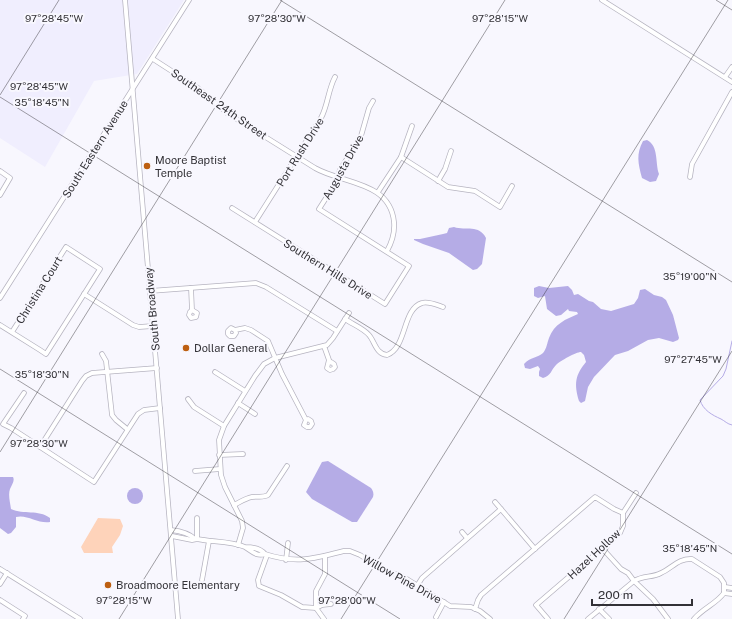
<svg xmlns="http://www.w3.org/2000/svg" width="732" height="619" font-family="'Public Sans',sans-serif">
  <style>
    .built { fill: #f0eefe }
    .green { fill: #fed3ba }
    .water { fill: #b5ace6 }
    .lines { fill: none; stroke-linecap: round; stroke-linejoin: round }
    .stream { stroke: #b5ace6; stroke-width: 1 }
    .minor-casing { stroke: #b6b4c0; stroke-width: 5.5 }
    .minor { stroke: #fff; stroke-width: 4 }
    .ticks { fill: none; stroke: #323136; stroke-width: 1; stroke-opacity: 0.45 }
    .poi-dot { fill: #bd5f11; stroke: #f8f7fe; stroke-width: 1.5 }
    .labels { text-anchor: middle; stroke-width: 4; stroke-linejoin: round; paint-order: stroke }
    .street-label { font-size: 11px; fill: #323136; stroke: #f8f7fe }
    .poi-label { font-size: 11px; fill: #323136; stroke: #f8f7fe; text-anchor: start }
    .ticks-label { font-size: 10px; text-anchor: middle; fill: #323136; stroke: #f8f7fe; stroke-width: 4; stroke-linejoin: round; paint-order: stroke }
  </style>
  <rect width="100%" height="100%" fill="#f8f7fe"/>
  <polygon class="built" points="0,0 184,0 137,74 94,81 45,167 0,138"/>
  <polygon class="green" points="98,518 120,519 123,526 120,535 112,547 113,553 84,553 81,547"/>
  <g class="water">
    <path d="M647 140C659 146 655 163 659 174L656 181 650 182 642 178C638 163 636 154 643 141Z"/>
    <path d="M454 227C466 231 479 224 486 238L482 264 477 269 473 270 449 253 423 244 414 240V239H420L443 234 447 233 449 228Z"/>
    <path d="M539 286 549 288 568 286 572 290 574 295 578 294 589 301 593 302 601 309 611 311 634 304 638 298 640 290 645 289 654 295 662 297 666 300 673 315 679 338 678 340 673 342 659 338 648 340 628 351 615 355 594 377 588 387 585 401 581 403 579 401C574 384 575 375 586 362L584 355 581 352C576 352 560 361 556 365 551 370 551 376 543 378L539 376V372L540 369 538 366 530 369 525 368 524 364C530 357 538 358 543 353 547 348 547 343 549 338 554 324 566 319 578 314L577 312 569 311 568 309 561 315 556 316 547 309 545 296 538 298 534 296V288Z"/>
    <path d="M328 461 371 488C373 491 374 493 373 497L357 522H352L312 499 306 492 322 462Z"/>
    <path d="M0 477H13C15 481 12 484 10 489 8 495 10 502 11 509 24 515 38 509 50 518V522C38 524 27 514 16 517V527L11 533 8 534 0 528Z"/>
    <circle cx="135" cy="496" r="8"/>
  </g>
  <g class="lines">
    <path class="stream" d="M732 341 726 369 723 376 700 400C703 410 712 415 721 419 725 421 727 424 732 425"/>
    <g class="minor-casing">
      <g id="minor">
        <polyline points="125,0 178,619"/>
        <polyline points="602,0 732,82"/>
        <path d="M153 59 198 88 227 113 315 168C343 184 390 181 394 222 395 233 392 242 387 251"/>
        <polyline points="725,77 732,67"/>
        <polyline points="401,157 448,187 475,191 500,207 512,186"/>
        <polyline points="0,171 10,178 0,195"/>
        <polyline points="690,177 692,164 732,92"/>
        <polyline points="438,181 445,169 451,151"/>
        <polyline points="378,192 401,157 412,126"/>
        <polyline points="232,208 385,304 409,266 319,209 335,184 340,170 361,136 369,108 373,101"/>
        <path d="M255 222 321 118C328 105 328 90 335 77"/>
        <polyline points="191,288 192,310 190,312 189,315 191,318 196,317 197,313 192,310"/>
        <polyline points="150,291 256,283 266,287 337,331"/>
        <polyline points="84,294 133,325 139,327 153,326"/>
        <polyline points="0,298 189,0"/>
        <path d="M345 319C352 324 363 328 369 335 375 342 376 354 387 355 407 348 402 309 422 303 428 301 437 305 443 307"/>
        <polyline points="0,325 40,350 46,354 100,269 66,247 12,332"/>
        <polyline points="235,330 236,333 234,336 230,336 228,334 228,331 231,328 235,330 245,328 251,330 268,341 282,374 306,420 304,425 307,427 310,427 312,424 311,421 308,419 306,420"/>
        <polyline points="324,346 329,360 327,368 330,370 333,369 335,367 334,364 331,362 329,363"/>
        <polyline points="102,354 106,361 112,415 116,420 127,429"/>
        <polyline points="215,372 245,391"/>
        <polyline points="24,393 3,424 11,428 94,482 138,414 144,410 160,408"/>
        <polyline points="188,399 194,407 224,426"/>
        <polyline points="238,403 255,414"/>
        <polyline points="40,447 82,381 86,376 92,373 157,368"/>
        <polyline points="219,455 243,454"/>
        <polyline points="195,471 220,469"/>
        <polyline points="495,502 535,549"/>
        <path d="M234 505C240 502 246 498 252 497 258 496 263 498 268 495L287 466"/>
        <polyline points="197,518 197,539"/>
        <path d="M171 530C180 531 189 533 195 539"/>
        <polyline points="462,532 467,538"/>
        <path d="M172 536 192 540 197 539C212 542 231 541 245 547 252 551 256 557 265 554 260 548 253 547 245 547"/>
        <polyline points="238,545 243,528 242,521 225,487 221,475 219,440 224,426 255,376 264,364 275,358 327,345 333,338 349,313"/>
        <polyline points="602,548 621,569 628,573 634,581 653,599 668,619"/>
        <path d="M265 554C296 564 313 559 344 551H350L360 555 386 571 402 576 450 606 471 607 480 611 490 619"/>
        <polyline points="267,555 258,580 259,586 281,595 302,607 316,608 324,619"/>
        <polyline points="325,556 325,574 316,591 316,608 322,605 331,604"/>
        <polyline points="286,560 288,543"/>
        <polyline points="0,569 80,619"/>
        <polyline points="202,580 209,541"/>
        <polyline points="0,584 7,573"/>
        <polyline points="417,586 422,578 501,509"/>
        <polyline points="725,587 732,588"/>
        <polyline points="724,593 732,594"/>
        <polyline points="0,600 25,616 23,619"/>
        <polyline points="475,609 478,600 481,595 595,497 614,509 623,513"/>
        <polyline points="599,609 609,619"/>
        <polyline points="436,617 444,602"/>
        <polyline points="548,619 536,605 620,533 623,526 623,513 636,493"/>
        <path d="M588 619 634 581C644 575 652 578 661 573 672 568 679 558 692 559L720 577 724 583V593"/>
        <path d="M694 619C703 608 716 604 724 593"/>
      </g>
    </g>
    <use href="#minor" class="minor"/>
  </g>
  <path class="ticks" d="M280 0 732 282M716 0 732 10M0 95 59 0M0 97 732 554M0 369 400 619M0 452 282 0M119 619 505 0M341 619 728 0M564 619 732 351"/>
  <g class="poi-dot">
    <circle cx="147" cy="166" r="4"/>
    <circle cx="186" cy="348" r="4"/>
    <circle cx="108" cy="585" r="4"/>
  </g>
  <g class="labels">
    <g class="street-label">
      <text transform="translate(219 104) rotate(35)" y="4">Southeast 24th Street</text>
      <text transform="translate(95 149) rotate(-58)" y="4">South Eastern Avenue</text>
      <text transform="translate(300 152) rotate(-58)" y="4">Port Rush Drive</text>
      <text transform="translate(343 167) rotate(-61)" y="4">Augusta Drive</text>
      <text transform="translate(328 269) rotate(32)" y="4">Southern Hills Drive</text>
      <text transform="translate(39 290) rotate(-58)" y="4">Christina Court</text>
      <text transform="translate(152 309) rotate(-95)" y="4">South Broadway</text>
      <text transform="translate(594 554) rotate(-43)" y="4">Hazel Hollow</text>
      <text transform="translate(402 579) rotate(29)" y="4">Willow Pine Drive</text>
    </g>
    <g class="poi-label">
      <text x="155" y="164">Moore Baptist<tspan x="155" dy="13">Temple</tspan></text>
      <text x="194" y="352">Dollar General</text>
      <text x="116" y="589">Broadmoore Elementary</text>
    </g>
  </g>
  <g class="ticks-label">
    <text x="54" y="22">97°28'45"W</text>
    <text x="277" y="22">97°28'30"W</text>
    <text x="500" y="22">97°28'15"W</text>
    <text x="39" y="90">97°28'45"W</text>
    <text x="42" y="106">35°18'45"N</text>
    <text x="690" y="280">35°19'00"N</text>
    <text x="693" y="363">97°27'45"W</text>
    <text x="42" y="378">35°18'30"N</text>
    <text x="39" y="447">97°28'30"W</text>
    <text x="690" y="552">35°18'45"N</text>
    <text x="124" y="604">97°28'15"W</text>
    <text x="347" y="604">97°28'00"W</text>
  </g>
  <path d="M592 599v6h100v-6" fill="none" stroke="#323136" stroke-width="2"/>
  <text x="598" y="599" font-size="12" fill="#323136" stroke="#f8f7fe" stroke-width="3" paint-order="stroke">200 m</text>
</svg>
